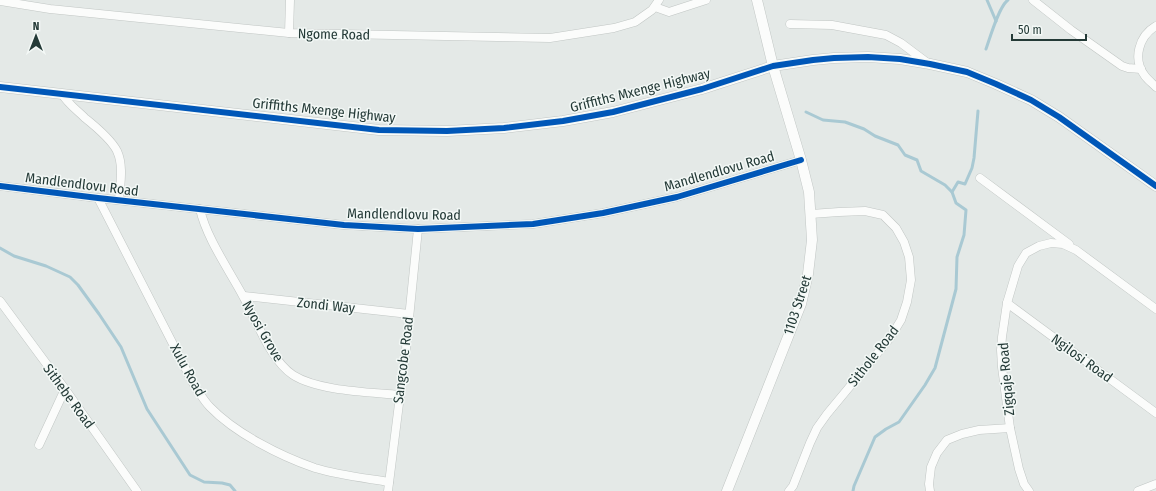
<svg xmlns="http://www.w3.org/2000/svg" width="1156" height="491" font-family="'Fira Sans Condensed',sans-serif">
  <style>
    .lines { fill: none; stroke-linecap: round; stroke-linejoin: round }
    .stream { stroke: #a9c9d3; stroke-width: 3 }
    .minor-casing { stroke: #c1c6c4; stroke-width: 9 }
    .tertiary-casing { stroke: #c1c6c4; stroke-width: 11 }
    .minor { stroke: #fbfcfb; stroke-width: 8 }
    .tertiary { stroke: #fbfcfb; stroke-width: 10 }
    .cycleway-casing { stroke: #f3f8f6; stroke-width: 8 }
    .cycleway { stroke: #0057b8; stroke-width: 6 }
    .labels { text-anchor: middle; stroke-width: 3; stroke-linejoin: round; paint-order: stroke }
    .street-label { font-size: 14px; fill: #243a37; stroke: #f3f8f6 }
  </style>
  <rect width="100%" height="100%" fill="#e4e9e7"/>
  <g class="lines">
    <g class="stream">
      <polyline points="987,0 996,21"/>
      <path d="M986 49C990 38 999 6 1008 0"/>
      <polyline points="806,112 823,120 845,122 864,129 875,136 898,145 905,155 917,160 921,171 945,185 952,192"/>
      <polyline points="0,248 14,256 46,266 70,277 78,285 99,314 121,347 147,409 190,475 204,482 222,483 230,485 235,491"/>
      <polyline points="853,491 854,486 875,437 886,429 899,422 925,385 935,368 956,289 957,257 964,235 966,210 956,203 952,192 958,182 965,184 972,168 974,158 978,111"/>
    </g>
    <g class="minor-casing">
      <g id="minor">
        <polyline points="1033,0 1071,30 1122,66 1128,68 1141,69"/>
        <polyline points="0,1 50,9 289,33 550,38 614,28 635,22 652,10 659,0"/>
        <polyline points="655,7 669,12 706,0"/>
        <polyline points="790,24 832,25 886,35 901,43 929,64"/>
        <path d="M1156 26C1139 36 1132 59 1145 76 1148 80 1152 83 1156 87"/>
        <polyline points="289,33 290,0"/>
        <path d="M62 94C68 104 77 110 85 118 95 126 111 139 117 151 124 166 120 185 119 200"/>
        <polyline points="980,178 1069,244"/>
        <polyline points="0,186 98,198 344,225 418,229 533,224 603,213 677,197 801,160"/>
        <path d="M98 198 194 385C199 392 204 401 210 407 235 433 280 456 315 468 338 475 365 478 389 482"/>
        <path d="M200 209C206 237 229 270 243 296 256 319 270 360 293 375 318 391 369 392 399 395"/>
        <polyline points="244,296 409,314"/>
        <polyline points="0,301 65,389 137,491"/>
        <polyline points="1007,303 1156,413"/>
        <polyline points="39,445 65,389"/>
        <polyline points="388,491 406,348 418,229"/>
        <polyline points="789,491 793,486 810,443 817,428 827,414 890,338 901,320 907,302 911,280 909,257 904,242 896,228 883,215 865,211 839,212 811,214"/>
        <polyline points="930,491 929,484 931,467 937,453 947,440 962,434 979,430 1010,428"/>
        <polyline points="1029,491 1024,484 1019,469 1010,428 1002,367 1001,350 1002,337 1007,303 1018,266 1026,253 1039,246 1051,243 1063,244 1076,250 1156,309"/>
        <polyline points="1138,491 1156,484"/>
      </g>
    </g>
    <g class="tertiary-casing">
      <g id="tertiary">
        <polyline points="0,87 379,130 447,131 504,128 563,121 613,112 702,89 773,66 813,60 834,58 868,57 900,59 930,64 967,72 996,84 1031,100 1059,117 1156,186"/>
        <polyline points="727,491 801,304 808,274 812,240 809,192 801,160 773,66 757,0"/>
      </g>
    </g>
    <use href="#minor" class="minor"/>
    <use href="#tertiary" class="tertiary"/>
    <g class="cycleway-casing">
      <g id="cycleway">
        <polyline points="0,87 379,130 447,131 504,128 563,121 613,112 702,89 773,66 813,60 834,58 868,57 900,59 930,64 967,72 996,84 1031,100 1059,117 1156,186"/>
        <polyline points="0,186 98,198 344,225 418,229 533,224 603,213 677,197 801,160"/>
      </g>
    </g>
    <use href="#cycleway" class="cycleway"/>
  </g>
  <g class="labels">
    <g class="street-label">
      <text transform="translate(334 34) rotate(1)" y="5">Ngome Road</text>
      <text transform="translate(640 90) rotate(-14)" y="5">Griffiths Mxenge Highway</text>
      <text transform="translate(324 110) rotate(6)" y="5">Griffiths Mxenge Highway</text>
      <text transform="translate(719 171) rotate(-16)" y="5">Mandlendlovu Road</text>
      <text transform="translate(82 184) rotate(7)" y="5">Mandlendlovu Road</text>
      <text transform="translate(404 214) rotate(1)" y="5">Mandlendlovu Road</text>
      <text transform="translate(326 305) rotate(6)" y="5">Zondi Way</text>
      <text transform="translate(797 305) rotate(-72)" y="5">1103 Street</text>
      <text transform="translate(263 331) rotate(60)" y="5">Nyosi Grove</text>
      <text transform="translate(873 356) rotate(-52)" y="5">Sithole Road</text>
      <text transform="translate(1082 358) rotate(36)" y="5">Ngilosi Road</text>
      <text transform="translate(403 360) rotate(-83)" y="5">Sangcobe Road</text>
      <text transform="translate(188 370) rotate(61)" y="5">Xulu Road</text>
      <text transform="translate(1006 379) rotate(-95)" y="5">Zigqaje Road</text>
      <text transform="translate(69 396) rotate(54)" y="5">Sithebe Road</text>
    </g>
  </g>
  <g transform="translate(36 36)" stroke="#f3f8f6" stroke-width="3" paint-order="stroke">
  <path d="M0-3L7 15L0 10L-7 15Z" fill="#243a37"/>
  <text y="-6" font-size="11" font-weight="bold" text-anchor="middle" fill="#243a37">N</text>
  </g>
  <path d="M1012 34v6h74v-6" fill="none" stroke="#243a37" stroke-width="2"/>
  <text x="1018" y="34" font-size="12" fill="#243a37" stroke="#f3f8f6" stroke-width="3" paint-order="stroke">50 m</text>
</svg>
